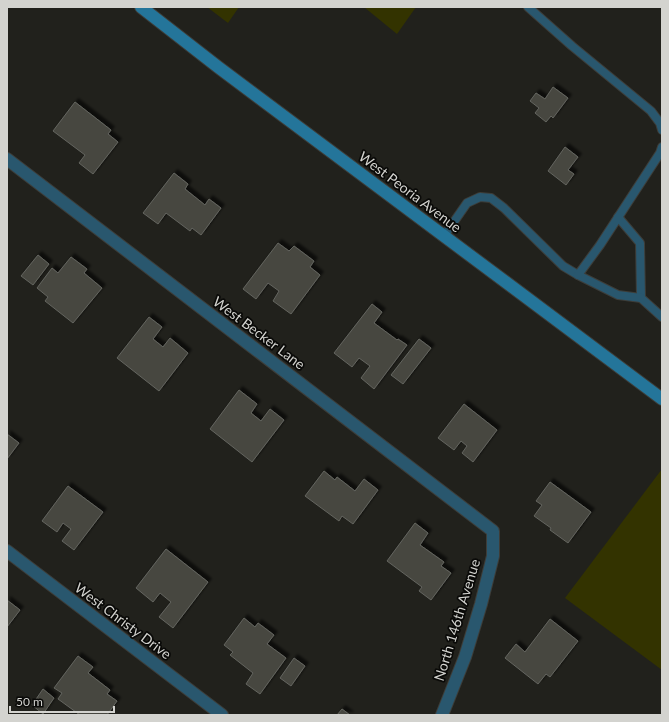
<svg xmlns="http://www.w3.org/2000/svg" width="669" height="722" font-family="Lato,sans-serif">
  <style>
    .green { fill: #330 }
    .building { fill: #474741; stroke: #64655f; filter: url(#shadow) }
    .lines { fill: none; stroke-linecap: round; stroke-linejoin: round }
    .lane-casing { stroke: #3d3d39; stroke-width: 10 }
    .street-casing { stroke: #3d3d39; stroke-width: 14 }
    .secondary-casing { stroke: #3d3d39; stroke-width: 14 }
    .lane { stroke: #29576e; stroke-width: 8 }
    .street { stroke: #29576e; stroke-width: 12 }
    .secondary { stroke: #24759a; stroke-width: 12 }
    .labels { text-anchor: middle; stroke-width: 3.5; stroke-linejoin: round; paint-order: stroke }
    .street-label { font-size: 14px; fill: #d3d3cf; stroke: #0a0a08 }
  </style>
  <defs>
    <filter id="shadow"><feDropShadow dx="3.5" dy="-3.5" stdDeviation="1" flood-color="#0009"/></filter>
  </defs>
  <rect width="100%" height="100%" fill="#21211c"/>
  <g class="green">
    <polygon points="207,7 239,7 228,23"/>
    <polygon points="364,7 416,7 397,34"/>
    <polygon points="662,469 662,670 565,598"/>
  </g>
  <g class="building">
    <polygon points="553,87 568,98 553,118 551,116 546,122 535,113 539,108 530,101 536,93 545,99"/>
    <polygon points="75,102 111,130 108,134 118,142 93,174 79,163 85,155 53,131"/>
    <polygon points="565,147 578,157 568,170 574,174 566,185 548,171"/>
    <polygon points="174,173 188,184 185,189 205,205 209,199 221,208 201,235 192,228 190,231 166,213 158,224 143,213"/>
    <polygon points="278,243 289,251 294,246 314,261 310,267 320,275 291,314 273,301 279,291 268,283 256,299 243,289"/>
    <polygon points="38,255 49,264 33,285 21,276"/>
    <polygon points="71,257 87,269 84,273 102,288 73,323 45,301 48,297 37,288 52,268 58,273"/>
    <polygon points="372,304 382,312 374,323 397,340 398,339 407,345 374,389 361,378 370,366 359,358 352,367 334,353"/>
    <polygon points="149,317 162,327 153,339 163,347 170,338 188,353 159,391 117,358"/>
    <polygon points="419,339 431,348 403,384 391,375"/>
    <polygon points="239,390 257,404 251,413 261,421 270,409 284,420 252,462 210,429"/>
    <polygon points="464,404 497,430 473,462 462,453 467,446 461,441 454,450 438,438"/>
    <polygon points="7,434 19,443 7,459"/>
    <polygon points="324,471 335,480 337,477 355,491 364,479 378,490 353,524 342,516 339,521 305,496"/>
    <polygon points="550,482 591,512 568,543 550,530 551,528 534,516 542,505 536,501"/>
    <polygon points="68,486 103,512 74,550 62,541 71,529 63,523 57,532 42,521"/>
    <polygon points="415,523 428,533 420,545 444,562 441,566 451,573 431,600 419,591 422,587 387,561"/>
    <polygon points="166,549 208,582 173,628 159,617 171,602 160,593 153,602 136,588"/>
    <polygon points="7,600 20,610 7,627"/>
    <polygon points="244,618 255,627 258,623 274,635 267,644 286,658 260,694 246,684 253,673 230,655 233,652 224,645"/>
    <polygon points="550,619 578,641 550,677 546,674 538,684 505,658 516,644 525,652"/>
    <polygon points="78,656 93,667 88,673 110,690 107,694 117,701 107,715 80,715 58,699 62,693 54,688"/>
    <polygon points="294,658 305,666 291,686 280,678"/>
    <polygon points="43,689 54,698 43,714 32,705"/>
    <polygon points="342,709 350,715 337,715"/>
  </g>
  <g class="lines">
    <g class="lane-casing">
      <g id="lane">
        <polyline points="528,7 572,46 651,111 660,123 662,130"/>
        <polyline points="618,217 640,243 641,298"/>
        <polyline points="444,236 467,203 480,197 491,198 504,208 563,266 578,275 618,295 641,298 662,317"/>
        <polyline points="578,275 600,245 660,153 662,147"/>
      </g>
    </g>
    <g class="street-casing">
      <g id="street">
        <polyline points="7,159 493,531 493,556 481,604 465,657 442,715"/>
        <polyline points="7,551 222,715"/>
      </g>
    </g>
    <g class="secondary-casing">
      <polyline id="secondary" points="141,7 218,67 662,399"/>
    </g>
    <use href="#lane" class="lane"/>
    <use href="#street" class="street"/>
    <use href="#secondary" class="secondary"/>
  </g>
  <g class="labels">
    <g class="street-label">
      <text transform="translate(410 192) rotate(37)" y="5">West Peoria Avenue</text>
      <text transform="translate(259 333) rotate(37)" y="5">West Becker Lane</text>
      <text transform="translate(457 620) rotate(-73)" y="5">North 146th Avenue</text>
      <text transform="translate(123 621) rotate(37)" y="5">West Christy Drive</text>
    </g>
  </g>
  <rect width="669" height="722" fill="none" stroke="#d3d3cf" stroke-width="16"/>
  <path d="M10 706v6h104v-6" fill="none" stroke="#d3d3cf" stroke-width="2"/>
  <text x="16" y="706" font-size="12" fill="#d3d3cf" stroke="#0a0a08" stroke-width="3" paint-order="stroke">50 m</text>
</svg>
